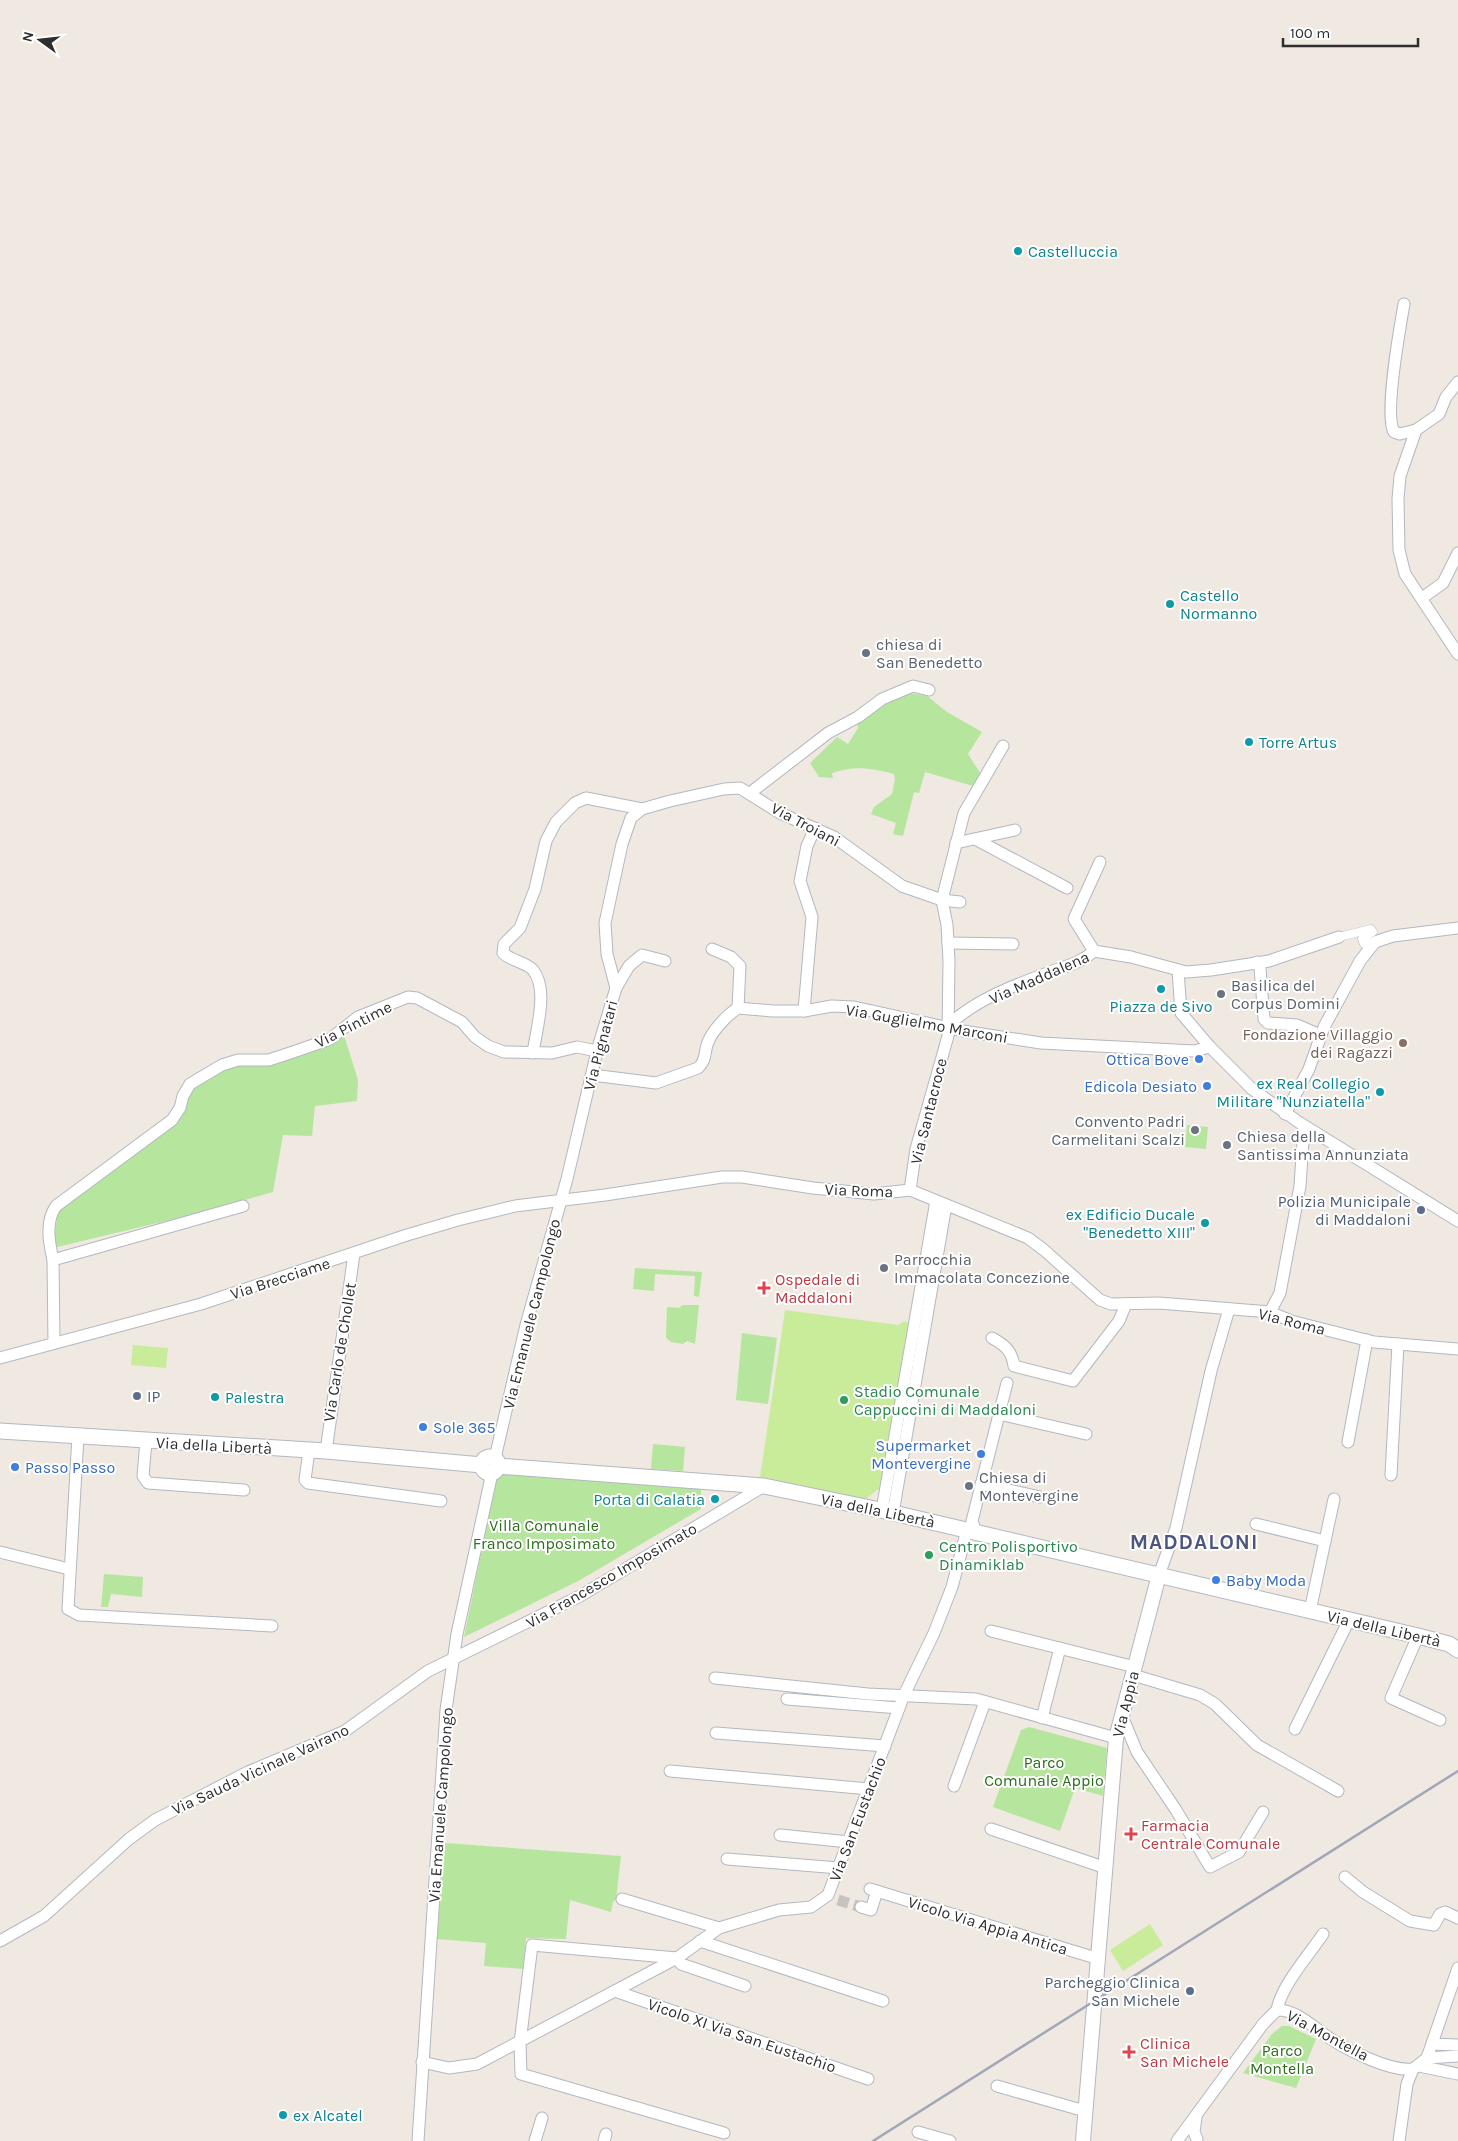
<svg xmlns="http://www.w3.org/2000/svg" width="1458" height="2141" font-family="Karla,sans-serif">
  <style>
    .green { fill: #b6e59e }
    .pitch { fill: #c9ec9a }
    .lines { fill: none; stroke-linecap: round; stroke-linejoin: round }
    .minor-tunnel { stroke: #c8c4bd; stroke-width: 11; stroke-dasharray: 11 5.5; stroke-linecap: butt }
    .pedestrian-casing { stroke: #b4b7c1; stroke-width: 9 }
    .minor-casing { stroke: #b4b7c1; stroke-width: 13 }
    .tertiary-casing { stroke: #b4b7c1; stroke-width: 16 }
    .secondary-casing { stroke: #b4b7c1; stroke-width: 17 }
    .pedestrian { stroke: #fff; stroke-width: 8 }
    .minor { stroke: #fff; stroke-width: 11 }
    .tertiary { stroke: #fff; stroke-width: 14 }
    .secondary { stroke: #fff; stroke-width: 15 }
    .rail { stroke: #a3a6b8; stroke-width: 2.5 }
    .culture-dot { fill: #0f9aa8; stroke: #fff; stroke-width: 2 }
    .worship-dot { fill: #6b7280; stroke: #fff; stroke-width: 2 }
    .education-dot { fill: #8d6e63; stroke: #fff; stroke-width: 2 }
    .shop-dot { fill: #3f7fe0; stroke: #fff; stroke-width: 2 }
    .service-dot { fill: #5c6f8a; stroke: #fff; stroke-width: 2 }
    .health-dot { fill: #e0444e; stroke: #fff; stroke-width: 2 }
    .leisure-dot { fill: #2e9e5b; stroke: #fff; stroke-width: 2 }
    .labels { text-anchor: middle; stroke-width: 4; stroke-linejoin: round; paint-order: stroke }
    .culture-label { font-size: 16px; fill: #0d838f; stroke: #fff; text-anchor: start }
    .worship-label { font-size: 16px; fill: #5b616d; stroke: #fff; text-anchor: start }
    .street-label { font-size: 16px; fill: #2e2e2e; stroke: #fff }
    .education-label { font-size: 16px; fill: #785e54; stroke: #fff; text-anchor: end }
    .shop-label { font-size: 16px; fill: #366cbe; stroke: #fff; text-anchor: end }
    .service-label { font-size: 16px; fill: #4e5e75; stroke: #fff; text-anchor: end }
    .health-label { font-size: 16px; fill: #be3a42; stroke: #fff; text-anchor: start }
    .leisure-label { font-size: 16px; fill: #27864d; stroke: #fff; text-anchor: start }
    .park-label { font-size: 16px; fill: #2c6e1b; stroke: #fff }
    .district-label { font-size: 21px; font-weight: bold; letter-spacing: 1px; fill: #4d5680; stroke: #fff }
  </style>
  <rect width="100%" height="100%" fill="#efe9e1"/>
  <g class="green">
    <path d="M909 693 927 696 947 712 982 732 968 754 980 773 973 786 925 772 919 793 914 792 903 836 893 834 896 823 871 814 874 807 892 794 895 779 894 774C872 768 854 765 832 773L833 778 819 777 810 763 837 737 848 744 858 728 857 721 889 700Z"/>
    <polygon points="343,1032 358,1080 357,1101 315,1106 312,1136 283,1135 273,1192 199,1213 53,1248 57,1218 62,1204 174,1121 191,1088 233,1064 277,1062"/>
    <polygon points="1187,1125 1208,1127 1206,1149 1185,1147"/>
    <polygon points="635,1268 702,1272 699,1297 694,1296 695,1276 655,1274 654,1291 633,1289"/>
    <polygon points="683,1305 699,1305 695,1344 687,1341 683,1344 671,1342 666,1338 667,1307 679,1308"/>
    <polygon points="742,1333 777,1338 768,1404 736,1400"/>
    <polygon points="653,1444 685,1447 683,1471 651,1469"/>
    <polygon points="498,1472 701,1489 701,1509 580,1580 464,1637"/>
    <polygon points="104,1574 143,1577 142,1597 111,1594 108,1607 101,1607"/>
    <polygon points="1029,1727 1107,1748 1103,1796 1075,1788 1060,1831 993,1807 1021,1730"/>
    <polygon points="445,1843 621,1856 616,1899 613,1902 611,1912 570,1900 566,1939 526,1938 523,1969 484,1966 486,1943 437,1939"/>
    <polygon points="1282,2026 1289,2026 1316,2039 1296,2088 1243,2073 1272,2034"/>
  </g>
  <g class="pitch">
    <polygon points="785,1310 898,1325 904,1321 911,1323 884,1485 864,1500 760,1477"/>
    <polygon points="133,1345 168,1348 166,1368 131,1365"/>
    <polygon points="1150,1924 1163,1945 1123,1971 1110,1950"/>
  </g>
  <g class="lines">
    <polyline class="minor-tunnel" points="838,1900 861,1907"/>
    <g class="pedestrian-casing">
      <polyline id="pedestrian" points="1339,937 1371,929 1373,932 1362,939 1364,944 1375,942"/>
    </g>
    <g class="minor-casing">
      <g id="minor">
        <path d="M1404 304C1400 327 1384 415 1394 432L1400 434 1416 430"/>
        <polyline points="1458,382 1446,397 1439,414 1416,430 1400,476 1398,499 1399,550 1405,574 1458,654"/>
        <polyline points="1422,598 1443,583 1458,553"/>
        <polyline points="750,793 828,733 858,717 882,699 913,686 929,690"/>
        <polyline points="975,839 1067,888"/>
        <polyline points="956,843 1015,830"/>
        <polyline points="948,943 1013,944"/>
        <polyline points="712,949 731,957 740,966 738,1008"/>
        <polyline points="1094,951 1074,919 1100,862"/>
        <polyline points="1257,962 1260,968 1264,1019 1268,1023 1297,1025 1320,1035"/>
        <polyline points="1178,970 1181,1013 1210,1047 1252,1089 1300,1123 1458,1221"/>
        <polyline points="616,988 629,966 642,955 665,961"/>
        <polyline points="804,1011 812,917 800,881 807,846 815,828"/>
        <path d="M947 1027C971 1002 1012 986 1045 974 1062 967 1080 964 1094 951L1131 957 1186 972 1211 970 1269 961 1339 937"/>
        <path d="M533 1053C536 1030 549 990 533 970 526 962 511 961 503 953L504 944 520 928 535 889 546 841 556 822 575 803 586 798 642 809"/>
        <path d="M592 1075 656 1083 698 1068C707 1060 704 1051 708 1042 713 1030 727 1015 738 1008L773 1011H804L832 1006 854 1007 963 1031 1041 1043 1194 1051 1210 1047"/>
        <polyline points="1285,1114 1309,1069 1324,1027 1360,961 1375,942 1393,936 1458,928"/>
        <polyline points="910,1190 916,1149 948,1036 949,961 947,925 942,900 964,813 1003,746"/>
        <path d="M53 1260C49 1242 45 1222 56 1206L172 1120 180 1108 183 1096 190 1084 222 1065 238 1060H269L299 1050 330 1039 358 1017 408 997 417 998 462 1022 475 1037 488 1046 504 1052 552 1053 577 1047 597 1051"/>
        <polyline points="1270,1312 1280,1293 1300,1186 1304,1126"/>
        <path d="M992 1338C1005 1345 1012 1351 1014 1366L1073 1381 1119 1321 1126 1304"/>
        <polyline points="54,1343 53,1260 243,1206"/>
        <polyline points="0,1358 201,1304 407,1235 458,1220 515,1206 605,1195 722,1177 742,1177 813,1188 874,1194 910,1190 1028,1238 1044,1250 1100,1300 1111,1304 1159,1303 1270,1312 1291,1321 1374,1342 1458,1349"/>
        <polyline points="999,1414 1086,1434"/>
        <polyline points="78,1436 68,1609 79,1615 272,1626"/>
        <polyline points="146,1441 143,1476 148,1483 244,1490"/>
        <polyline points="1348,1442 1367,1340"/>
        <polyline points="309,1450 305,1480 308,1483 441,1501"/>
        <polyline points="326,1451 354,1254"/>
        <polyline points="495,1458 526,1325 567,1179 597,1051 616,988 607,954 605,923 622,844 631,818 642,809 670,801 724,789 740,788 780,813 834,837 902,886 942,900 960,902"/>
        <polyline points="1391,1475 1398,1344"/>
        <polyline points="981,1484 1040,1497"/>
        <polyline points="882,1510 936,1201"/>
        <polyline points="893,1513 946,1205"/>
        <polyline points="1256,1524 1325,1541"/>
        <polyline points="976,1532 972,1521 1007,1383"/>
        <polyline points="0,1552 69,1569"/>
        <polyline points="1159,1575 1176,1528 1211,1371 1229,1309"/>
        <polyline points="1310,1611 1334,1499"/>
        <polyline points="991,1631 1135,1667"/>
        <polyline points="1418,1636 1391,1698 1440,1720"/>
        <polyline points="1133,1675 1200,1695 1215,1704 1257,1745 1338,1791"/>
        <polyline points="715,1678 868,1694 976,1699 1116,1738"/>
        <polyline points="787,1699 899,1708"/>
        <polyline points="1122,1716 1137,1752 1176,1810 1210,1867 1239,1852 1263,1812"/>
        <polyline points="1042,1718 1060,1648"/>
        <polyline points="1295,1729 1349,1620"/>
        <polyline points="716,1733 885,1746"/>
        <polyline points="670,1771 869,1789"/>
        <polyline points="954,1786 985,1702"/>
        <polyline points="991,1829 1106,1868"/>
        <polyline points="780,1835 849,1842"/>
        <polyline points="727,1859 839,1868"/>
        <polyline points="1345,1877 1363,1892 1410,1921 1434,1925 1440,1914 1445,1912 1458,1918"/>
        <polyline points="870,1889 1099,1959"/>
        <polyline points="622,1899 719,1928"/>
        <polyline points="861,1907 871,1910 877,1891"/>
        <polyline points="0,1941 44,1916 129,1839 155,1820 248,1772 345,1731 428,1671 580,1596 764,1486"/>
        <polyline points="700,1941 883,2001"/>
        <polyline points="615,1991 868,2079"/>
        <path d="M1277 2010C1281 1986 1309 1955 1323 1934"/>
        <polyline points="1432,2044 1458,2045"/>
        <polyline points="1427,2058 1458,2056"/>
        <polyline points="422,2062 449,2068 477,2064 677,1958 719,1928 779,1910 811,1907 828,1895 904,1695 934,1633 952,1587 967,1530"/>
        <polyline points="1419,2066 1458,2074"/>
        <polyline points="997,2086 1085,2111"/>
        <polyline points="1196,2117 1194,2132 1197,2139"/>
        <polyline points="918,2132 950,2141"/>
        <polyline points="724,2133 521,2074 520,2043 532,1945 677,1958 681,1964 745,1986"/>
        <polyline points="418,2141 446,1710 457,1634 492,1473"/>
        <polyline points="535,2141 542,2118"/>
        <polyline points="604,2141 606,2134"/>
        <path d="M1177 2141 1263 2024 1277 2010C1296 2009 1315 2029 1331 2039 1350 2051 1391 2072 1413 2069"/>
        <polyline points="1399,2141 1407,2084 1413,2069 1427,2058 1458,1968"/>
      </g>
    </g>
    <g class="tertiary-casing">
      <polyline id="tertiary" points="1083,2141 1116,1738 1159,1575"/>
    </g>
    <g class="secondary-casing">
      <g id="secondary">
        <polyline points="0,1431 326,1451 482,1465"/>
        <circle cx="490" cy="1465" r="8"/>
        <polyline points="498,1466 764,1486 885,1511 1418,1636 1449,1644 1458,1650"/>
      </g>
    </g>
    <use href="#pedestrian" class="pedestrian"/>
    <use href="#minor" class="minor"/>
    <use href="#tertiary" class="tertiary"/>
    <use href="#secondary" class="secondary"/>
    <polyline class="rail" points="873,2141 1458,1771"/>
  </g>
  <g class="culture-dot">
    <circle cx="1018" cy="251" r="5"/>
    <circle cx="1170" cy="604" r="5"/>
    <circle cx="1249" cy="742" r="5"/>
    <circle cx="1161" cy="989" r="5"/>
    <circle cx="1380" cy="1092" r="5"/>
    <circle cx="1205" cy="1223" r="5"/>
    <circle cx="215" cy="1397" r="5"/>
    <circle cx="715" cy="1499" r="5"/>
    <circle cx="283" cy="2115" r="5"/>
  </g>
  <g class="worship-dot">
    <circle cx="866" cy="653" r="5"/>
    <circle cx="1221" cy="994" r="5"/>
    <circle cx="1195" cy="1130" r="5"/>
    <circle cx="1227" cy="1145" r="5"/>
    <circle cx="884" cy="1268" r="5"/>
    <circle cx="969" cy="1486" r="5"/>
  </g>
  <circle class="education-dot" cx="1403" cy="1043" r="5"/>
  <g class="shop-dot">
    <circle cx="1199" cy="1059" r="5"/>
    <circle cx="1207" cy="1086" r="5"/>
    <circle cx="423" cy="1427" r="5"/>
    <circle cx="981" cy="1454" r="5"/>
    <circle cx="15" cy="1467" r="5"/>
    <circle cx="1216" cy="1580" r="5"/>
  </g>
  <g class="service-dot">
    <circle cx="1421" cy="1210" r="5"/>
    <circle cx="137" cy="1396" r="5"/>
    <circle cx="1190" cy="1991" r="5"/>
  </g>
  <g class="health-dot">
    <path d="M761.5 1280.5h5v5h5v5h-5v5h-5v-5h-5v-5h5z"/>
    <path d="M1128.5 1826.5h5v5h5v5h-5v5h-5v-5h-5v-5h5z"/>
    <path d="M1126.5 2044.5h5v5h5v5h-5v5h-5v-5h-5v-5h5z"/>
  </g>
  <g class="leisure-dot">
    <circle cx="844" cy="1400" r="5"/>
    <circle cx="929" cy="1555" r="5"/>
  </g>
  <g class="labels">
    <g class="culture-label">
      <text x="1028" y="257">Castelluccia</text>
      <text x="1180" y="601">Castello<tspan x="1180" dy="18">Normanno</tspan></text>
      <text x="1259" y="748">Torre Artus</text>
      <text x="1161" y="1012" text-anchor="middle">Piazza de Sivo</text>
      <text x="1370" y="1089" text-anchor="end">ex Real Collegio<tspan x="1370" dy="18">Militare "Nunziatella"</tspan></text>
      <text x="1195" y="1220" text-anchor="end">ex Edificio Ducale<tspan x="1195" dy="18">"Benedetto XIII"</tspan></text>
      <text x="225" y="1403">Palestra</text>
      <text x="705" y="1505" text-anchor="end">Porta di Calatia</text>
      <text x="293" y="2121">ex Alcatel</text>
    </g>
    <g class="worship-label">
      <text x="876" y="650">chiesa di<tspan x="876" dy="18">San Benedetto</tspan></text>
      <text x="1231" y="991">Basilica del<tspan x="1231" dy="18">Corpus Domini</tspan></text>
      <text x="1185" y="1127" text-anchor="end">Convento Padri<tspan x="1185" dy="18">Carmelitani Scalzi</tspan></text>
      <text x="1237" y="1142">Chiesa della<tspan x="1237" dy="18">Santissima Annunziata</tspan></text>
      <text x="894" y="1265">Parrocchia<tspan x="894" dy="18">Immacolata Concezione</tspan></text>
      <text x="979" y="1483">Chiesa di<tspan x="979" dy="18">Montevergine</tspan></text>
    </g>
    <g class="street-label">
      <text transform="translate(806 824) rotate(28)" y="6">Via Troiani</text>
      <text transform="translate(1039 977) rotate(-24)" y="6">Via Maddalena</text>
      <text transform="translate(927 1023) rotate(10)" y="6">Via Guglielmo Marconi</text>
      <text transform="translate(353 1024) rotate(-27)" y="6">Via Pintime</text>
      <text transform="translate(600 1045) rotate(-75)" y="6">Via Pignatari</text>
      <text transform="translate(928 1111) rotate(-76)" y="6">Via Santacroce</text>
      <text transform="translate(859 1190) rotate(2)" y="6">Via Roma</text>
      <text transform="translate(280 1278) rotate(-18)" y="6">Via Brecciame</text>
      <text transform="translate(531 1314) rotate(-76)" y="6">Via Emanuele Campolongo</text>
      <text transform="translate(1292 1321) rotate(14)" y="6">Via Roma</text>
      <text transform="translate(339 1352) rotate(-81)" y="6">Via Carlo de Chollet</text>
      <text transform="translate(214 1445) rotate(3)" y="6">Via della Libertà</text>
      <text transform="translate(878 1510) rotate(12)" y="6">Via della Libertà</text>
      <text transform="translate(611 1575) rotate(-30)" y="6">Via Francesco Imposimato</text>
      <text transform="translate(1384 1628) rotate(13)" y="6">Via della Libertà</text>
      <text transform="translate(1125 1704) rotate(-76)" y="6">Via Appia</text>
      <text transform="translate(260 1769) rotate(-25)" y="6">Via Sauda Vicinale Vairano</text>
      <text transform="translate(440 1805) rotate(-86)" y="6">Via Emanuele Campolongo</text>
      <text transform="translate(857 1819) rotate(-69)" y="6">Via San Eustachio</text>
      <text transform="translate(988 1925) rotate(17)" y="6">Vicolo Via Appia Antica</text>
      <text transform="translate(742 2035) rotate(19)" y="6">Vicolo XI Via San Eustachio</text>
      <text transform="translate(1328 2035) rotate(28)" y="6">Via Montella</text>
    </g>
    <g class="education-label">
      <text x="1393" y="1040">Fondazione Villaggio<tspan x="1393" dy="18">dei Ragazzi</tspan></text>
    </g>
    <g class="shop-label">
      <text x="1189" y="1065">Ottica Bove</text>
      <text x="1197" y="1092">Edicola Desiato</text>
      <text x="433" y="1433" text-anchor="start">Sole 365</text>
      <text x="971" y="1451">Supermarket<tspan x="971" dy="18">Montevergine</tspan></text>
      <text x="25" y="1473" text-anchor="start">Passo Passo</text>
      <text x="1226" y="1586" text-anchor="start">Baby Moda</text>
    </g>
    <g class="service-label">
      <text x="1411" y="1207">Polizia Municipale<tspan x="1411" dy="18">di Maddaloni</tspan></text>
      <text x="147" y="1402" text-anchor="start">IP</text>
      <text x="1180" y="1988">Parcheggio Clinica<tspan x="1180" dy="18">San Michele</tspan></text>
    </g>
    <g class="health-label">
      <text x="775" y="1285">Ospedale di<tspan x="775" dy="18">Maddaloni</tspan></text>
      <text x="1141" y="1831">Farmacia<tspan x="1141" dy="18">Centrale Comunale</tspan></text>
      <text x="1140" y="2049">Clinica<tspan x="1140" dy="18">San Michele</tspan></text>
    </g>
    <g class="leisure-label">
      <text x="854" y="1397">Stadio Comunale<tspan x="854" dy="18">Cappuccini di Maddaloni</tspan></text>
      <text x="939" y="1552">Centro Polisportivo<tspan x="939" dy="18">Dinamiklab</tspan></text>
    </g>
    <g class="park-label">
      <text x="544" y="1531">Villa Comunale<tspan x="544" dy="18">Franco Imposimato</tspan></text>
      <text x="1044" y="1768">Parco<tspan x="1044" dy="18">Comunale Appio</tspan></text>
      <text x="1282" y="2056">Parco<tspan x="1282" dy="18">Montella</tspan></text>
    </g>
    <g class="district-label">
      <text x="1194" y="1549">MADDALONI</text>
    </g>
  </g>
  <g transform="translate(40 40) rotate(285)" stroke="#ffffff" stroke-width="4" paint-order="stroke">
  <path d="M0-4L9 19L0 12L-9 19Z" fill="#2e2e2e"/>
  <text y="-8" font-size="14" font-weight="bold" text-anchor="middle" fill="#2e2e2e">N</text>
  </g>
  <path d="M1283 38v8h135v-8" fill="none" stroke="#2e2e2e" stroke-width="2.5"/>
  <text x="1290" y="38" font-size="15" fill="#2e2e2e" stroke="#ffffff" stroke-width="4" paint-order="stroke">100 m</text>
</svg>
